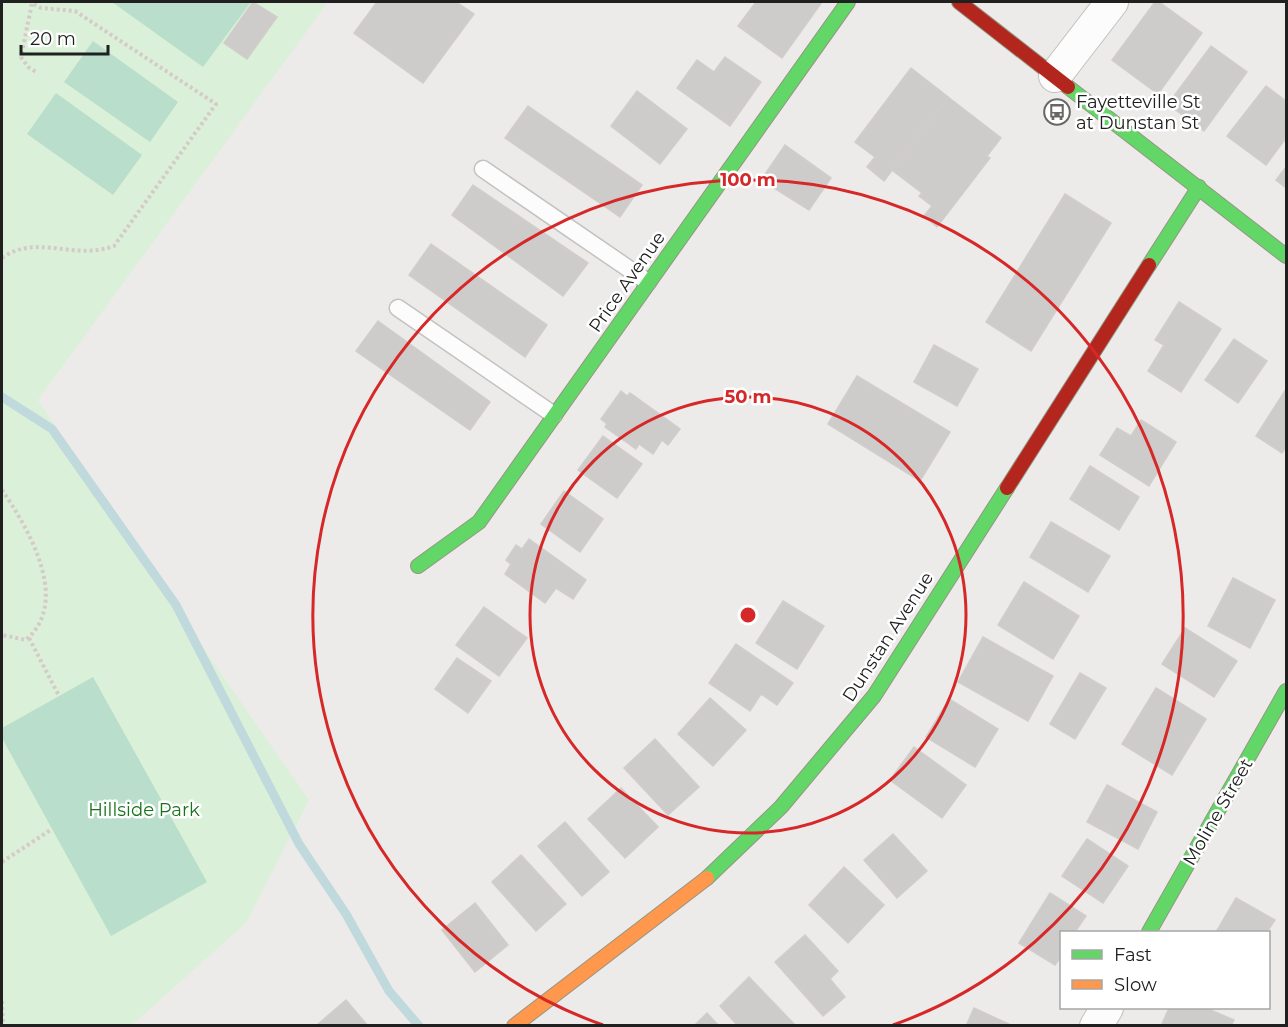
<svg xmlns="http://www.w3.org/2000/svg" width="1288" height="1027" font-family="Montserrat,sans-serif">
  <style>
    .park { fill: #daf0d8 }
    .pitch { fill: #b9dfcc }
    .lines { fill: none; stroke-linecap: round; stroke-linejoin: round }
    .stream { stroke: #c0d9dd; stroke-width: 9 }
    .building { fill: #ceccca; stroke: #d0cdca; stroke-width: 1.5 }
    .lane-casing { stroke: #c3c2c1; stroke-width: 19 }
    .street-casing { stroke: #c3c2c1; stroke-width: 34 }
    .fast-casing { stroke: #959583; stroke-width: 16 }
    .slow-casing { stroke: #959583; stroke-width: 16 }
    .jam-casing { stroke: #959583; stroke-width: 16 }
    .path { stroke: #d6cac9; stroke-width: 4; stroke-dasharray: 3 3; stroke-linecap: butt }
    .lane { stroke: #fcfcfc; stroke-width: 16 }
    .street { stroke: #fcfcfc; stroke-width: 32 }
    .fast { stroke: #63d668; stroke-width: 14 }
    .slow { stroke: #ff974d; stroke-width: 14 }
    .jam { stroke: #b3261e; stroke-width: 14 }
    .ring { fill: none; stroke: #d62828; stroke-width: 3 }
    .labels { text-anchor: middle; stroke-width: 5; stroke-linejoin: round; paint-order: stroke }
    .poi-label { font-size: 18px; fill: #202020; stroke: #fff; text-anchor: start }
    .street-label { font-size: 18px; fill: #202020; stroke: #fff }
    .park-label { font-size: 18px; fill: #19731a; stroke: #fff }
    .centre { fill: #d62828; stroke: #fff; stroke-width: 3 }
    .ring-label { font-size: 18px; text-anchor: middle; font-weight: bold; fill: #d62828; stroke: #fff; stroke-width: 5; stroke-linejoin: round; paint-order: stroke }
  </style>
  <rect width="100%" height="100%" fill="#edebe9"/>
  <polygon class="park" points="2,2 328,2 38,400 145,564 309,800 246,923 132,1025 2,1026"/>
  <g class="pitch">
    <polygon points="112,2 251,2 203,67"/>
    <polygon points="93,41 178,102 150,142 64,82"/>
    <polygon points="56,93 142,155 113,195 27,134"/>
    <polygon points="93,677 207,882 111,936 2,738 2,728"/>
  </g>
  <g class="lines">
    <polyline class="stream" points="2,397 52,429 176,605 299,844 346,914 389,991 419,1026"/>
  </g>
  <g class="building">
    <polygon points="253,2 277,17 247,59 224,43"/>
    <polygon points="377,2 456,2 474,14 423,83 354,33"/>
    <polygon points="756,2 822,2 782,58 738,26"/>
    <polygon points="1155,2 1159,2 1202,33 1158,94 1112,60"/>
    <polygon points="1211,46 1247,72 1204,131 1168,104"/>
    <polygon points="725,57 761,82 730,126 677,88 697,60 714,72"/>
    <polygon points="911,68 948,97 884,181 867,167 875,157 855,142"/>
    <polygon points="1266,86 1286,101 1286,138 1266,165 1227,136"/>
    <polygon points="637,91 687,129 660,164 611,126"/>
    <polygon points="948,97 1001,138 987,156 990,158 937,227 924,216 932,206 919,196 922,193 892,170"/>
    <polygon points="528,106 642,185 620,217 505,138"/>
    <polygon points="785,145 831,178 809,210 761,180"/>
    <polygon points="1286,167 1286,188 1276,180"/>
    <polygon points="473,185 588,263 563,296 452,215"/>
    <polygon points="1065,194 1111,223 1031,351 986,322"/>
    <polygon points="431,244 547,325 525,357 409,275"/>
    <polygon points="1179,302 1221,329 1181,392 1148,371 1164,345 1155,340"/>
    <polygon points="378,321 490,402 470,430 356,351"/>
    <polygon points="1234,339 1267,361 1238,403 1205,380"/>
    <polygon points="934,345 978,369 957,406 914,382"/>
    <polygon points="857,376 950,432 920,481 828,424"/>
    <polygon points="1286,389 1286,447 1282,453 1256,436"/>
    <polygon points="621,391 627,396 630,393 680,429 668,445 662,440 653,454 639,444 636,449 605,427 607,424 601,419"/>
    <polygon points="1141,420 1176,442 1149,486 1100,455 1117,428 1131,436"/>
    <polygon points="603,436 642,464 617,498 578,470"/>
    <polygon points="1090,466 1139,497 1119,530 1070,499"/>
    <polygon points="564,491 603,519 580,552 541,524"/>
    <polygon points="1051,522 1110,556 1088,592 1030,557"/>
    <polygon points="529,539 586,580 573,599 556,588 545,603 505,574 511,564 506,560 516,545 522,549"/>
    <polygon points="1233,578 1275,600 1250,648 1208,626"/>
    <polygon points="1024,582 1079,616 1053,659 998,625"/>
    <polygon points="783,601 824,626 797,669 756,643"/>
    <polygon points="484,607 527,638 499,676 456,645"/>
    <polygon points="1185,628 1237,661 1214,697 1162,664"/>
    <polygon points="983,637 1053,676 1028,721 958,682"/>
    <polygon points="736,644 793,683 777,705 761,694 750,711 709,683"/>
    <polygon points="457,658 491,681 468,713 435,689"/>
    <polygon points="1080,673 1106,688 1075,739 1050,724"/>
    <polygon points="1156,688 1206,719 1172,775 1122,744"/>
    <polygon points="710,698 746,730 713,766 678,734"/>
    <polygon points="949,699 998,729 975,767 926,737"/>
    <polygon points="655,739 699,787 668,815 624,768"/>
    <polygon points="914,747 966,785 942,818 890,780"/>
    <polygon points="1107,785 1157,812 1138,849 1087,822"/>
    <polygon points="621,788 658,827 625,858 588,819"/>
    <polygon points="565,822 609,872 582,896 538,846"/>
    <polygon points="893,834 927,871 897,898 864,860"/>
    <polygon points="1087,839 1128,866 1103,903 1062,876"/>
    <polygon points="521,855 566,904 536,931 492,882"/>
    <polygon points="844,867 884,905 848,943 809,905"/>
    <polygon points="1050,893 1086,916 1075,932 1062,932 1062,955 1055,965 1019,943"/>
    <polygon points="1236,898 1275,920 1267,932 1216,932"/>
    <polygon points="475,903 508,945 475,972 442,930"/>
    <polygon points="805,935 838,971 830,979 845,997 823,1016 775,962"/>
    <polygon points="749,977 796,1026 738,1026 720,1006"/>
    <polygon points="346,1000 368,1026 317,1025"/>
    <polygon points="974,1008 1013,1026 966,1026"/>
    <polygon points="1169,1008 1206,1008 1234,1020 1231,1026 1161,1026"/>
    <polygon points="707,1013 719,1026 694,1026"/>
  </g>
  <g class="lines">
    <g class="lane-casing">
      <g id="lane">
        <polyline points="483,169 648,282"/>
        <polyline points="398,308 554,415"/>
      </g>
    </g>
    <g class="street-casing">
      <g id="street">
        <polyline points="1055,76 1112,2"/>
        <polyline points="1096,1026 1107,1008"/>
      </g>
    </g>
    <g class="fast-casing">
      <g id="fast">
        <polyline points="1068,87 1286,256"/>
        <polyline points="1149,265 1199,187"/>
        <polyline points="418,566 479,522 848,2"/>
        <polyline points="707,878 781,807 874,696 1007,488"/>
        <polyline points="1149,932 1286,691"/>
      </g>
    </g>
    <g class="slow-casing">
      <polyline id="slow" points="514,1026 707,878"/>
    </g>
    <g class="jam-casing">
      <g id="jam">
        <polyline points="959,2 1068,87"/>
        <polyline points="1007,488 1149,265"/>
      </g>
    </g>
    <g class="path">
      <path d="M2 258C37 233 74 261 114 246L216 104 75 11 41 8 32 3 21 57 28 67 38 73"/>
      <path d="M2 490C28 528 70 599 28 638L26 640 2 635"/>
      <polyline points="29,638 59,696"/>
      <polyline points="2,862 52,829"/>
      <polyline points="2,1001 3,1026"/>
    </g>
    <use href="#lane" class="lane"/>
    <use href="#street" class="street"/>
    <use href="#fast" class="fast"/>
    <use href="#slow" class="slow"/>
    <use href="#jam" class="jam"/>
  </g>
  <g class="ring">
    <circle cx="748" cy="615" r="218"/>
    <path d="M603 1025A435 435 0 1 1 893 1025"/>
  </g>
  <defs>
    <g id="bus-ring" transform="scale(1.35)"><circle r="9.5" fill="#fff" stroke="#686766" stroke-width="1.5"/><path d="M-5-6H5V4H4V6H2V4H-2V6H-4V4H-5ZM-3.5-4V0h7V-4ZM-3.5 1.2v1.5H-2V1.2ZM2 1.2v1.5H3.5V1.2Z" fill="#686766"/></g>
  </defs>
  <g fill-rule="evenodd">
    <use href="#bus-ring" x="1057" y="112"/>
  </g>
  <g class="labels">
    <g class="poi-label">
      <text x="1076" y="108">Fayetteville St<tspan x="1076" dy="21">at Dunstan St</tspan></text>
    </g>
    <g class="street-label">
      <text transform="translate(627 282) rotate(-55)" y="6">Price Avenue</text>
      <text transform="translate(888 637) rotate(-57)" y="6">Dunstan Avenue</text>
      <text transform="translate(1218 812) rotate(-60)" y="6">Moline Street</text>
    </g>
    <g class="park-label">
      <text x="144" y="816">Hillside Park</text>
    </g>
  </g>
  <circle cx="748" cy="615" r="9" class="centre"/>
  <g class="ring-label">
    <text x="748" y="186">100 m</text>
    <text x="748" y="403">50 m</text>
  </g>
  <rect width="1288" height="1027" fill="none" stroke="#202020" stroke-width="6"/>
  <rect x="1060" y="931" width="210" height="78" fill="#ffffff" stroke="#a6a6a6" stroke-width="1.5"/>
  <rect x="1072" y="950" width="30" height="9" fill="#63d668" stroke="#a6a6a6" stroke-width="1.5"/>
  <text x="1114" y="961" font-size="18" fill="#202020">Fast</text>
  <rect x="1072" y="980" width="30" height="9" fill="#ff974d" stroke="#a6a6a6" stroke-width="1.5"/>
  <text x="1114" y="991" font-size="18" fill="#202020">Slow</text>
  <path d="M21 45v9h87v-9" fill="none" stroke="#202020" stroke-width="3"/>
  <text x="30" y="45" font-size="18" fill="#202020" stroke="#ffffff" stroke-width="4.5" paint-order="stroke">20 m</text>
</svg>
